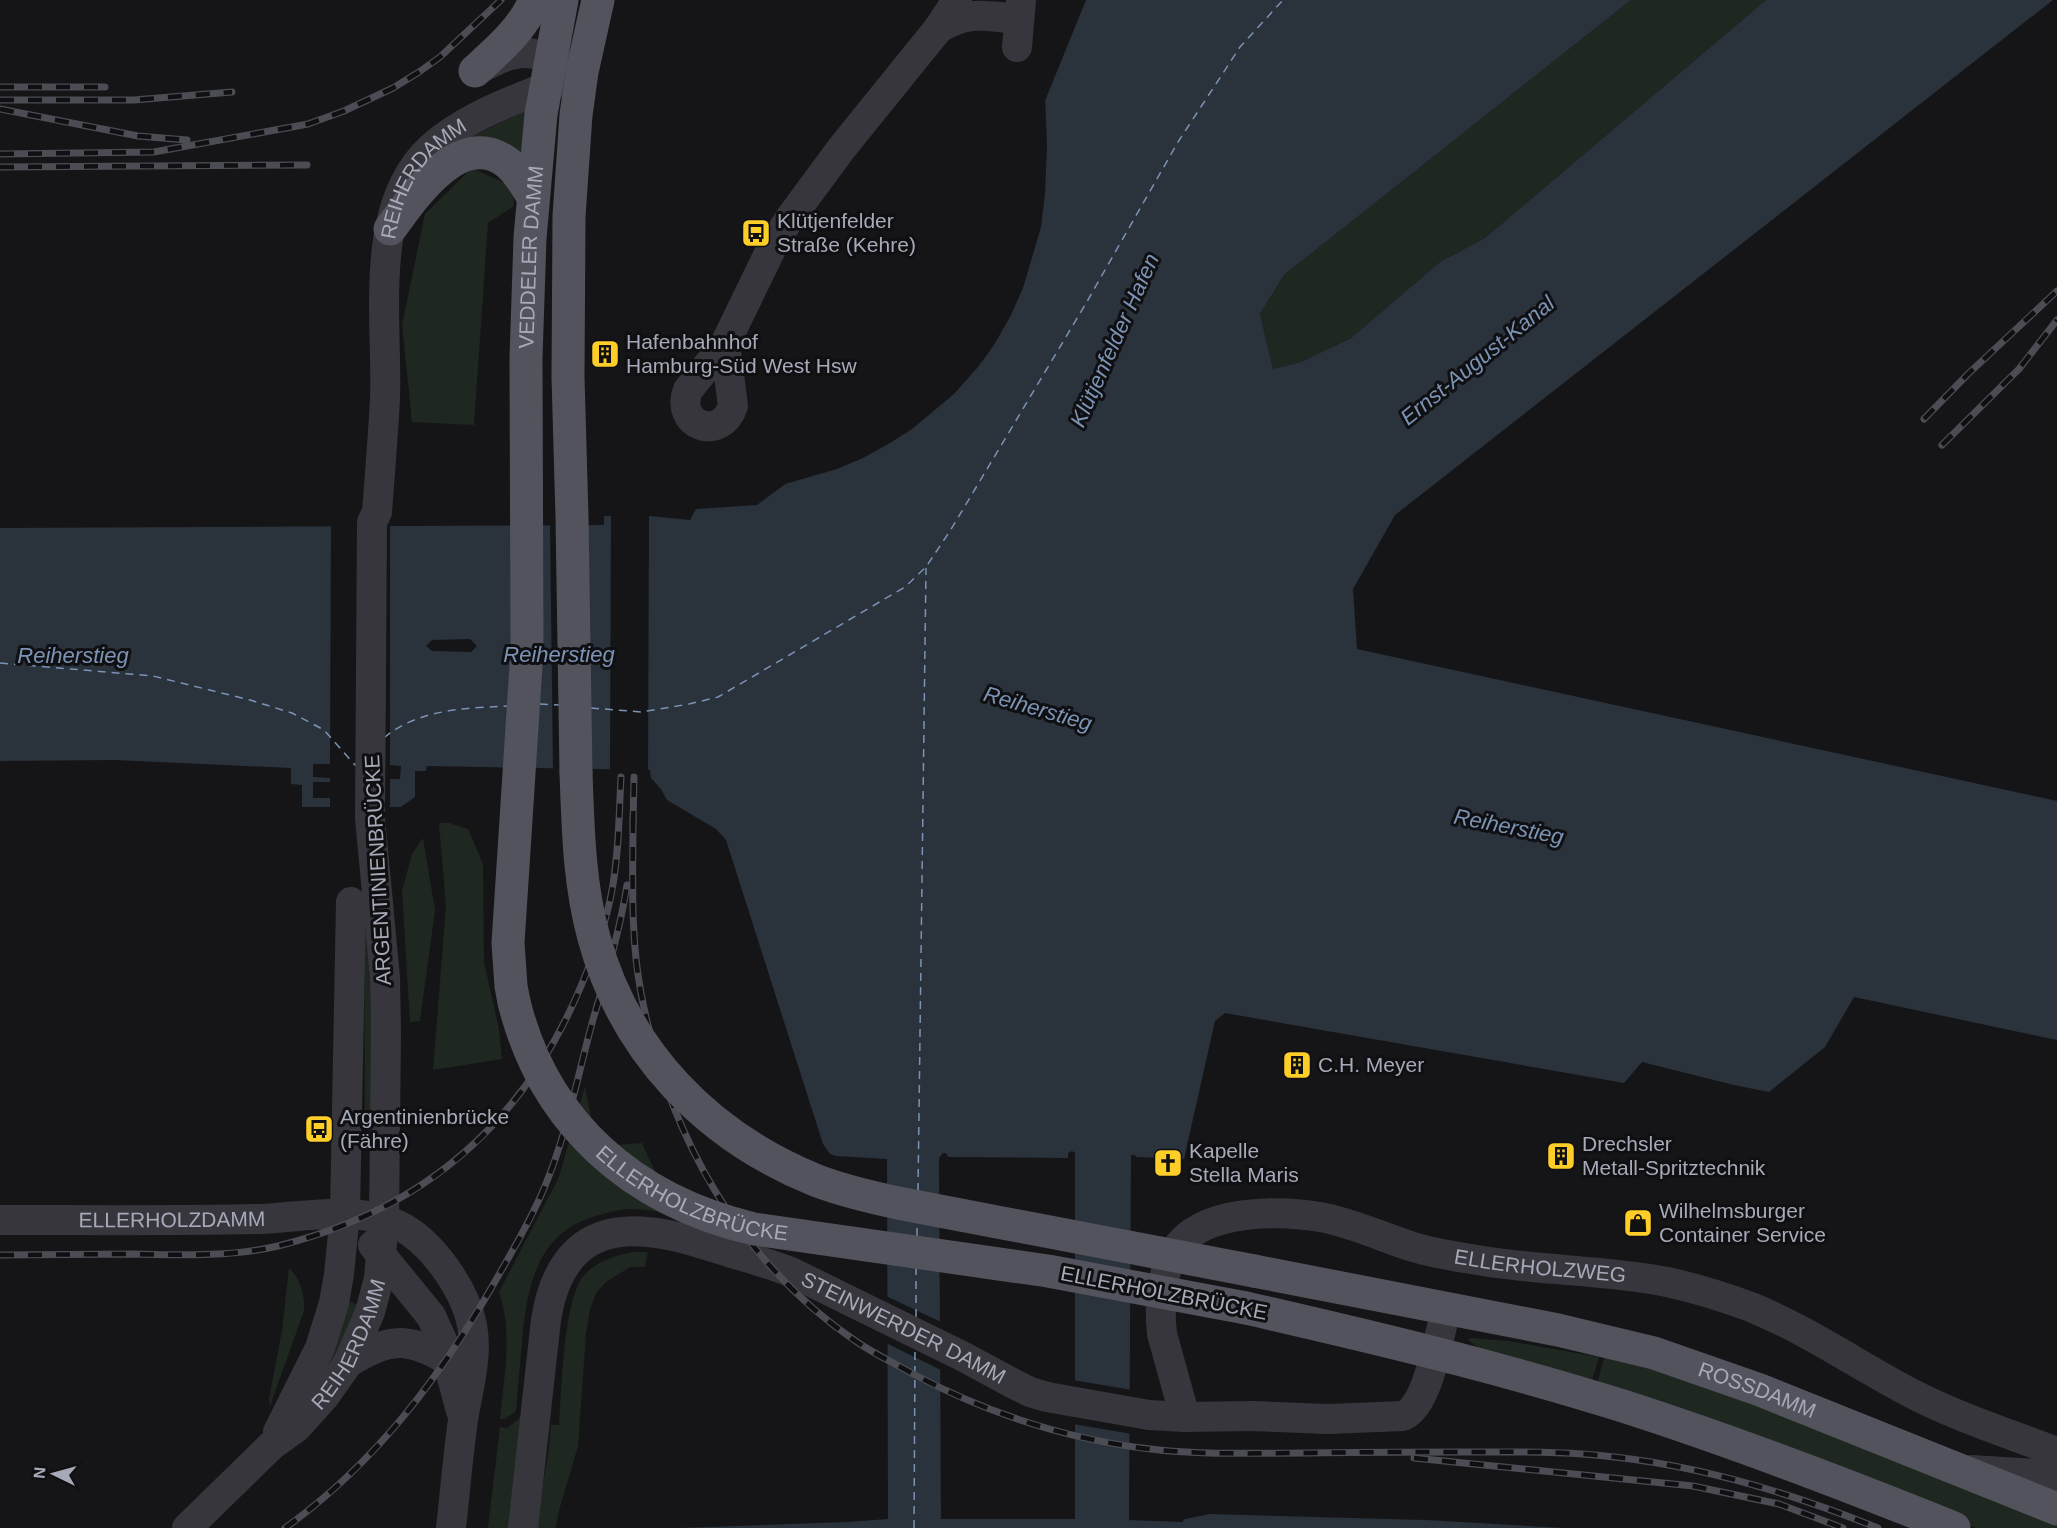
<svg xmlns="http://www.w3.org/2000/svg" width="2057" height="1528" font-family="Arial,sans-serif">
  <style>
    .green { fill: #1f2721 }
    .water { fill: #2a323c; fill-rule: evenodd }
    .pier { fill: #151517 }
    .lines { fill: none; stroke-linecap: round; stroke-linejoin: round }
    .ferry { stroke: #7b93b5; stroke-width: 1.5; stroke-dasharray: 8 6; stroke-linecap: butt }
    .minor { stroke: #36363c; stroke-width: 30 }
    .major { stroke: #52535c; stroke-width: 33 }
    .rail-casing { stroke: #4b4c54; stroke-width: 7 }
    .rail { stroke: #101012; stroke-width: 4.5; stroke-dasharray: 14; stroke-linecap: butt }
    .major-bridge { stroke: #52535c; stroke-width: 33 }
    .labels { text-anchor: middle; stroke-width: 6; stroke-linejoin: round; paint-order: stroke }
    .street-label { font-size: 21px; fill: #a6aab8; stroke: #101012 }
    .poi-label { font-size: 21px; fill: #a6aab8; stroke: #101012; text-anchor: start }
    .water-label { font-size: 22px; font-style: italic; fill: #7b93b5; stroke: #101012 }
  </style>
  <rect width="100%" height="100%" fill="#151517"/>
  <g class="green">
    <polygon points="1631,0 1766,0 1485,238 1440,262 1351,338 1301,362 1273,369 1260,314 1284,275"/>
    <polygon points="529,109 523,163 458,143"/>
    <polygon points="472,168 513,187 514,206 488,223 474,425 412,422 402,325 425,214"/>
    <polygon points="439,823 449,823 468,829 483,864 484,962 499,1029 502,1059 433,1070 446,906"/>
    <polygon points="423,838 435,910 420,1021 410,1022 402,891 412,854"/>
    <polygon points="364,921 369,945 374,1150 365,1150"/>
    <path d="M585 1086 593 1130 615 1145 642 1143 674 1214C659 1212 643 1209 628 1209 617 1210 606 1213 596 1216 536 1233 527 1287 522 1342 520 1365 518 1388 516 1411L505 1419H500C504 1377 513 1333 499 1292L559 1177Z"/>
    <path d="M634 1252H648L645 1267H630L606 1282 596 1293 590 1310 586 1334 578 1446 558 1514 556 1528H536L549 1448 551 1425H559C562 1390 563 1300 584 1275 597 1261 616 1255 634 1252Z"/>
    <path d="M289 1268C300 1277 305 1296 304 1311L270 1406 269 1399 282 1330Z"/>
    <polygon points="346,1301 360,1305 348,1335 330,1365 328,1363"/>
    <polygon points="1470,1338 1509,1341 1599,1357 1591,1384 1489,1355 1468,1340"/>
    <polygon points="1604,1358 1647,1364 2057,1521 2057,1528 1976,1528 1708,1422 1596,1387"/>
    <polygon points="522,1416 511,1528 488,1528 500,1427 507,1428"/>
  </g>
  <path class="water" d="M1086 0H1631L1284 275 1260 314 1273 369 1301 362 1351 338 1440 262 1485 238 1766 0H2053L1395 515 1353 589 1357 649 2057 801V1040L1854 997 1825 1047 1769 1092 1734 1085 1642 1062 1624 1083 1225 1013 1215 1021 1184 1159 1136 1157 1135 1155H1131L1129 1520 1182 1522 1185 1519 1210 1514 1426 1520 1565 1528H680L848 1522 888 1519 887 1159 836 1156 830 1154 823 1144 726 840 716 829 667 800 661 789 651 778 650 770 427 766 426 771H415V797L401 807H302V785L291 784V768L115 760 0 761V528L604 525V516H650L690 520 696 509 757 505 811 465 887 405 944 347 982 286 1036 123ZM470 639 477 646 471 652 432 651 426 646 432 640ZM1072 1151 1075 1153V1519H941L939 1158 943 1153H946L948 1157 1068 1158V1153Z"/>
  <g class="pier">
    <polygon points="1045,95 1047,146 1045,193 1041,227 1023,288 1011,315 994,345 978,367 954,394 912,429 890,443 863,458 837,469 778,486 886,402 920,370 960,321 980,285 1033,122"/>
    <polygon points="611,514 649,514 648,777 647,773 610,772"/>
    <polygon points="550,522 587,522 563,771 553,771"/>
    <polygon points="390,523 390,765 401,766 400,779 390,779 390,810 330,810 330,798 313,798 313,782 330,782 330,778 313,777 313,764 330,764 331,524"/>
    <polygon points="884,1295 943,1323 943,1371 884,1342"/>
    <polygon points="1073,1380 1132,1390 1132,1434 1073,1424"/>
  </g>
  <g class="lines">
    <g class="ferry">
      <polyline points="0,663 153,676 250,700 292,713 324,730 355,765 357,763"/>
      <polyline points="540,704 559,705"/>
      <polyline points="591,708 641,712 689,704 718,697 905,587 926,567 950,531 1085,305 1178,142 1240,47 1283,0"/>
      <path d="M384 738C417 709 467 708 508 706"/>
      <polyline points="918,1191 926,568"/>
      <polyline points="917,1236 917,1222"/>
      <polyline points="916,1317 916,1267"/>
      <polyline points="914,1528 915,1348"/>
    </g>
    <g class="minor">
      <path d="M938 29C968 10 985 16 1018 19"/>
      <polyline points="1017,47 1021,0"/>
      <path d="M481 68C522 45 532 51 574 68"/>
      <path d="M725 344 733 406C721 442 674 426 688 390L725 344 774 243 788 221 841 149 938 29 957 0"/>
      <path id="s1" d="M0 1220C86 1220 173 1221 259 1219 305 1217 355 1205 398 1225 432 1241 465 1290 472 1325 478 1357 468 1388 463 1420 458 1456 455 1492 451 1528"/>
      <polyline points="373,1245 431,1316 442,1340 461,1411"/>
      <path d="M348 1363C388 1338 407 1336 447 1360"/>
      <path id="s2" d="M1185 1417 1162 1334C1159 1305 1160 1274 1176 1249 1203 1209 1278 1210 1320 1217 1353 1223 1382 1237 1413 1247 1436 1254 1460 1257 1483 1261 1544 1271 1607 1270 1667 1282 1695 1288 1724 1297 1751 1307 1807 1330 1856 1364 1909 1392 1954 1416 2010 1434 2057 1452"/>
      <polyline points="278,1432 320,1348 334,1303 339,1274 345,1214 351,902"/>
      <polyline points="1971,1470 2038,1474 2057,1479"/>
      <path id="s3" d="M187 1528 272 1445 297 1427 324 1397 348 1363 370 1312 379 1278 384 1221 386 1033 385 978 370 818 372 522 377 512C380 474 383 436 385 399 388 321 367 205 432 147 469 114 521 98 565 79"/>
      <path id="s4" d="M523 1528 546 1320C555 1262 584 1226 647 1232 676 1234 704 1245 732 1253 753 1259 773 1265 793 1273L964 1357 1014 1384 1030 1392 1047 1397 1149 1415 1185 1417 1252 1416 1328 1419 1403 1416C1429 1405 1439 1335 1446 1309"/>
    </g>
    <g class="major">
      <path d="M475 71C498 50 523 29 535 0"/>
      <path d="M390 229C413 198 458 129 505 161 517 169 525 184 533 197"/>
      <polyline points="576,772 572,517 568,377 569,216 576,115 582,72 598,0"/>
      <path id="s5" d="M514 1002 511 986 508 943 527 650 526 358 530 238 541 114 562 0"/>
      <path id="s6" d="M1254 1271 1558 1330 1654 1353 1760 1390 2057 1509"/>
      <path d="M1246 1308C1373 1337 1499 1367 1623 1406 1735 1442 1845 1484 1954 1528"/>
    </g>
    <g class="rail-casing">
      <g id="rail">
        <polyline points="0,87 105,87"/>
        <polyline points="0,100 134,100 232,92"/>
        <polyline points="0,109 138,136 187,140"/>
        <polyline points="0,154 154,152 308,124 344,111 393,88 419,72 440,57 501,0"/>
        <polyline points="0,167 307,165"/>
        <polyline points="1924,419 1968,374 2057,291"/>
        <polyline points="1942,445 2019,369 2057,320"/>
        <path d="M633 819C633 877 630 935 641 993 667 1131 738 1262 857 1342 876 1355 896 1364 915 1375 991 1415 1073 1441 1159 1450 1209 1455 1259 1453 1308 1453 1361 1452 1413 1452 1466 1452 1505 1452 1543 1451 1582 1454 1685 1461 1783 1490 1878 1528"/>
        <polyline points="633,825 634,777"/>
        <path d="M0 1255C44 1255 88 1254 133 1254 181 1255 231 1257 278 1246 424 1210 524 1123 581 986 594 955 606 924 612 890 619 853 619 814 621 777"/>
        <polyline points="1414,1458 1693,1486 1779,1504 1843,1528"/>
        <path d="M285 1528C377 1462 442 1375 497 1278 514 1248 532 1218 545 1186 568 1131 578 1073 594 1016 607 973 620 930 627 885"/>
      </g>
    </g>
    <use href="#rail" class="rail"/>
    <g class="major-bridge">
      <path d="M576 772C578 828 579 884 594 938 625 1052 707 1136 815 1180 843 1191 874 1198 903 1204L1254 1271"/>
      <path id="s7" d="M514 1002C544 1124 634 1201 754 1229L1048 1271 1246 1308"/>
    </g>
  </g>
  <defs>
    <g id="bus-square" transform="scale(1.5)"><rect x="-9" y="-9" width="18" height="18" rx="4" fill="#fdcd28" stroke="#101012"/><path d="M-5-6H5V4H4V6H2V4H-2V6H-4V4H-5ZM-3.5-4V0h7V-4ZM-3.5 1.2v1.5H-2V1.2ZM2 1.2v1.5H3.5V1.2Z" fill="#111"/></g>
    <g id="building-square" transform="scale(1.5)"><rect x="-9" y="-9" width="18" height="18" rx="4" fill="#fdcd28" stroke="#101012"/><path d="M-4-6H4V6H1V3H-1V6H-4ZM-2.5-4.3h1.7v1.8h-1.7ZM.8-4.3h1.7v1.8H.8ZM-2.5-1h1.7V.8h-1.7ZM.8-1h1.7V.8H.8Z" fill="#111"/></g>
    <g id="church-square" transform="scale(1.5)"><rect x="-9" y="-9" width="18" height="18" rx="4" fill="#fdcd28" stroke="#101012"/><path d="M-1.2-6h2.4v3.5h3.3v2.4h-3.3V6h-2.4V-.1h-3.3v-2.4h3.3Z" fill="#111"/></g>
    <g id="shop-square" transform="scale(1.5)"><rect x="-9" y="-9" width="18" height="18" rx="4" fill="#fdcd28" stroke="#101012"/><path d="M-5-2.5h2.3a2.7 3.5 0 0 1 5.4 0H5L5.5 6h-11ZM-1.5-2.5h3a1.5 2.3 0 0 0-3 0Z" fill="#111"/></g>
  </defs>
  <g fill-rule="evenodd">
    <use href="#bus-square" x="756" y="233"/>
    <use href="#building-square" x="605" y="354"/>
    <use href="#building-square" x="1297" y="1065"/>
    <use href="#bus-square" x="319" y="1129"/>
    <use href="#building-square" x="1561" y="1156"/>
    <use href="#church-square" x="1168" y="1163"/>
    <use href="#shop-square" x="1638" y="1223"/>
  </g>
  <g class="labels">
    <g class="street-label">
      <text dy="7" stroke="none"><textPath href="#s3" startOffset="1436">REIHERDAMM</textPath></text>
      <text dy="7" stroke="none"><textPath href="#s5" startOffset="746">VEDDELER DAMM</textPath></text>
      <text transform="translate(378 870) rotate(-93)" y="7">ARGENTINIENBRÜCKE</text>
      <text dy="7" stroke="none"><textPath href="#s7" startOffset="278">ELLERHOLZBRÜCKE</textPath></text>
      <text dy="7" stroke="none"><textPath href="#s1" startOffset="172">ELLERHOLZDAMM</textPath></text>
      <text dy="7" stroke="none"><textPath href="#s2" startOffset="555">ELLERHOLZWEG</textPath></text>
      <text transform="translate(1164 1293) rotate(11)" y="7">ELLERHOLZBRÜCKE</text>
      <text dy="7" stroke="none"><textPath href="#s4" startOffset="636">STEINWERDER DAMM</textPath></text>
      <text dy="7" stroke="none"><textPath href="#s3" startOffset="249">REIHERDAMM</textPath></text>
      <text dy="7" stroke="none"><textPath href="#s6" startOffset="518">ROSSDAMM</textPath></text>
    </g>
    <g class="poi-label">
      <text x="777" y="228">Klütjenfelder<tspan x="777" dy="24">Straße (Kehre)</tspan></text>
      <text x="626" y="349">Hafenbahnhof<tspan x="626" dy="24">Hamburg-Süd West Hsw</tspan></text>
      <text x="1318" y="1072">C.H. Meyer</text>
      <text x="340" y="1124">Argentinienbrücke<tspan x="340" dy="24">(Fähre)</tspan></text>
      <text x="1582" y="1151">Drechsler<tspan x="1582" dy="24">Metall-Spritztechnik</tspan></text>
      <text x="1189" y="1158">Kapelle<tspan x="1189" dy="24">Stella Maris</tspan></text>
      <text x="1659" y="1218">Wilhelmsburger<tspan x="1659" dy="24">Container Service</tspan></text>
    </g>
    <g class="water-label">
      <text transform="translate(1114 340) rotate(-66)" y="8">Klütjenfelder Hafen</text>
      <text transform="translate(1477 360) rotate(-39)" y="8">Ernst-August-Kanal</text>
      <text x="559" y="662">Reiherstieg</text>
      <text x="73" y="663">Reiherstieg</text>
      <text transform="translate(1038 708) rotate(16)" y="8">Reiherstieg</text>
      <text transform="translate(1509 826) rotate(11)" y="8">Reiherstieg</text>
    </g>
  </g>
  <g transform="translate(54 1474) rotate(275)" stroke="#101012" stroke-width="4.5" paint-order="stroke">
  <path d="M0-4.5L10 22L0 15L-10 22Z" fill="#a6aab8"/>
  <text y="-9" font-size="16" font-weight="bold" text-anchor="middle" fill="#a6aab8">N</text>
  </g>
</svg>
